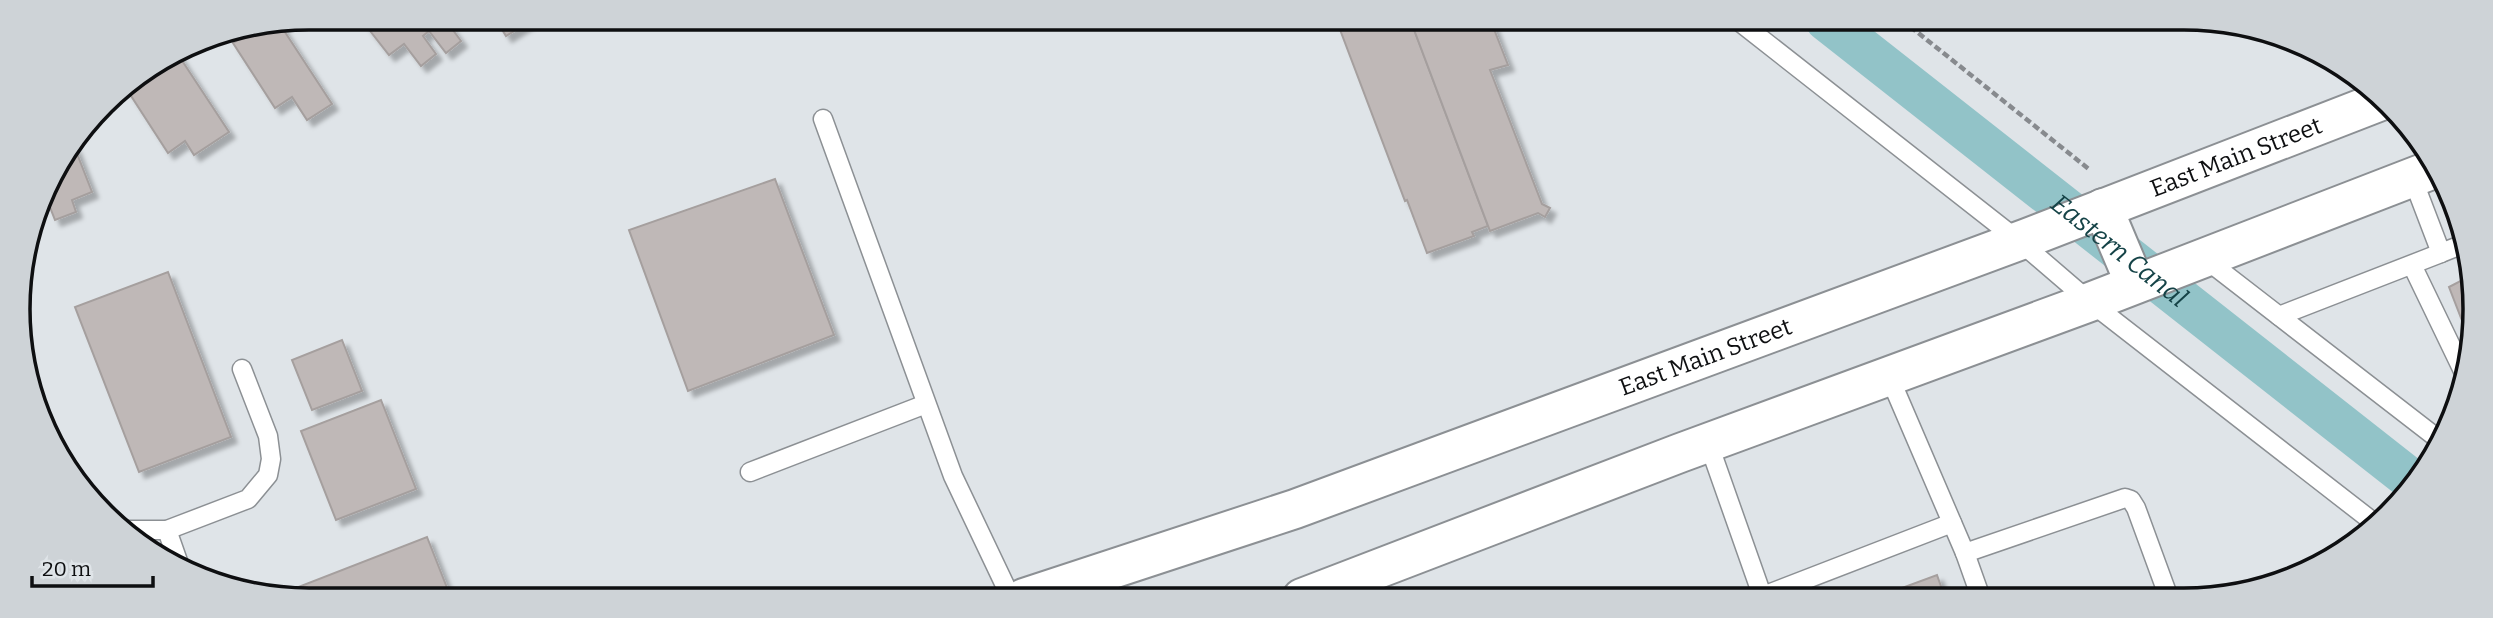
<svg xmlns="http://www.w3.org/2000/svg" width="2493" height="618" font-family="Bitter,serif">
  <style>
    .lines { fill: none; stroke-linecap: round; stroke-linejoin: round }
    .canal { stroke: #92c3c8; stroke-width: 42 }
    .building { fill: #bfb8b7; stroke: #a59f9e; stroke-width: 2; filter: url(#shadow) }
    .lane-casing { stroke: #8c9094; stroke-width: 21 }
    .primary-casing { stroke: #8c9094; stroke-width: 42 }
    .path { stroke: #878a8e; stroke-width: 4.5; stroke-dasharray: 7 3.5; stroke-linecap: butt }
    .lane { stroke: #fff; stroke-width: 18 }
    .primary { stroke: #fff; stroke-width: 38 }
    .labels { text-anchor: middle; stroke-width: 5; stroke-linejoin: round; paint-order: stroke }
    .street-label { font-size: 24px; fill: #0e0f11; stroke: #dfe4e8 }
    .water-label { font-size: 26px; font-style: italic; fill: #154347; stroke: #dfe4e8 }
    .rim { fill: none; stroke: #0e0f11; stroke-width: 3.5 }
  </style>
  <defs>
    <filter id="shadow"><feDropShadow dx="6" dy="6" stdDeviation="2" flood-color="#0004"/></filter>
  </defs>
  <rect width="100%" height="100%" fill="#dfe4e8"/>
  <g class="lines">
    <path class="canal" id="s1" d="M1826 20 2414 482"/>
  </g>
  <g class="building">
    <polygon points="360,18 444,18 461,41 446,53 429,31 423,36 436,54 421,66 404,44 389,55"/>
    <polygon points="495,18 535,18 506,36"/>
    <polygon points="1336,19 1410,19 1488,226 1472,232 1474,236 1427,253 1407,200 1405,201"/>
    <polygon points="1410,19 1490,19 1508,65 1490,70 1542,204 1550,208 1545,217 1538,213 1490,231"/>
    <polygon points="279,23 332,104 307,120 292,97 275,108 233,43 257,28"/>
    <polygon points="177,53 229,132 194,155 185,141 168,153 124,85"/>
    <polygon points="74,146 92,192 72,200 76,212 55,220 44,192 48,180"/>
    <polygon points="775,179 834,335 688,391 629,230"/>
    <polygon points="168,272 231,437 139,472 75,307"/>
    <polygon points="2468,277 2473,347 2473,349 2449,287"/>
    <polygon points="342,340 362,391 312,410 292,360"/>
    <polygon points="381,400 416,489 336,520 301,431"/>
    <polygon points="427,537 451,598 291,598 288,591"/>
    <polygon points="1937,575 1945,598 1875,598"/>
  </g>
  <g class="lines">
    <g class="lane-casing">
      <g id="lane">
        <polyline points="1736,19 2019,241 2090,302 2377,525"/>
        <polyline points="823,119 953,476 1011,598"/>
        <polyline points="2412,177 2441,253 2466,243"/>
        <polyline points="2204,258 2442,442"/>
        <polyline points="2412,265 2465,375"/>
        <polyline points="2279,316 2441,253"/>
        <polyline points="1889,376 1965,553 1981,598"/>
        <polyline points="1708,442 1763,598"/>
        <polyline points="750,472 926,404"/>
        <polyline points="127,530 167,530 248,499 268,475 271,459 268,436 242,369"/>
        <polyline points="167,530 180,567"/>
        <polyline points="1965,553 2125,498 2131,500 2136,508 2169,598"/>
        <polyline points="1763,596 1952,523"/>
      </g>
    </g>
    <g class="primary-casing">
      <g id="primary">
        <polyline points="2103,208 2135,284"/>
        <path id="s2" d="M1024 598 1295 509 2027 238 2381 101"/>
        <polyline points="1302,598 1680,453 2090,302 2434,169"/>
      </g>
    </g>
    <polyline class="path" points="1902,20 2090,170"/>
    <use href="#lane" class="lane"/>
    <use href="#primary" class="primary"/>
  </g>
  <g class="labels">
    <g class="street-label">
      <text dy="8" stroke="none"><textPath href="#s2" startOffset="1290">East Main Street</textPath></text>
      <text dy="8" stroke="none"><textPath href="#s2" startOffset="723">East Main Street</textPath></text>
    </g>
    <g class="water-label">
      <text dy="9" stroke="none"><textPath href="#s1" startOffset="373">Eastern Canal</textPath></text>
    </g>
  </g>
  <path d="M0 0H2493V618H0ZM309 30H2184A279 279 0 0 1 2463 309V309A279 279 0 0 1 2184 588H309A279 279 0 0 1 30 309V309A279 279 0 0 1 309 30Z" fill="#ced3d7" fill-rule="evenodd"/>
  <path class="rim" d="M309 30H2184A279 279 0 0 1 2463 309V309A279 279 0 0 1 2184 588H309A279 279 0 0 1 30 309V309A279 279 0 0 1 309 30Z"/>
  <path d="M32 576v10h121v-10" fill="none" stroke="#0e0f11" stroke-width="3.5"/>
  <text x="42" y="576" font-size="21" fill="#0e0f11" stroke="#dfe4e8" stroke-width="5" paint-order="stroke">20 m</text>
</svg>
